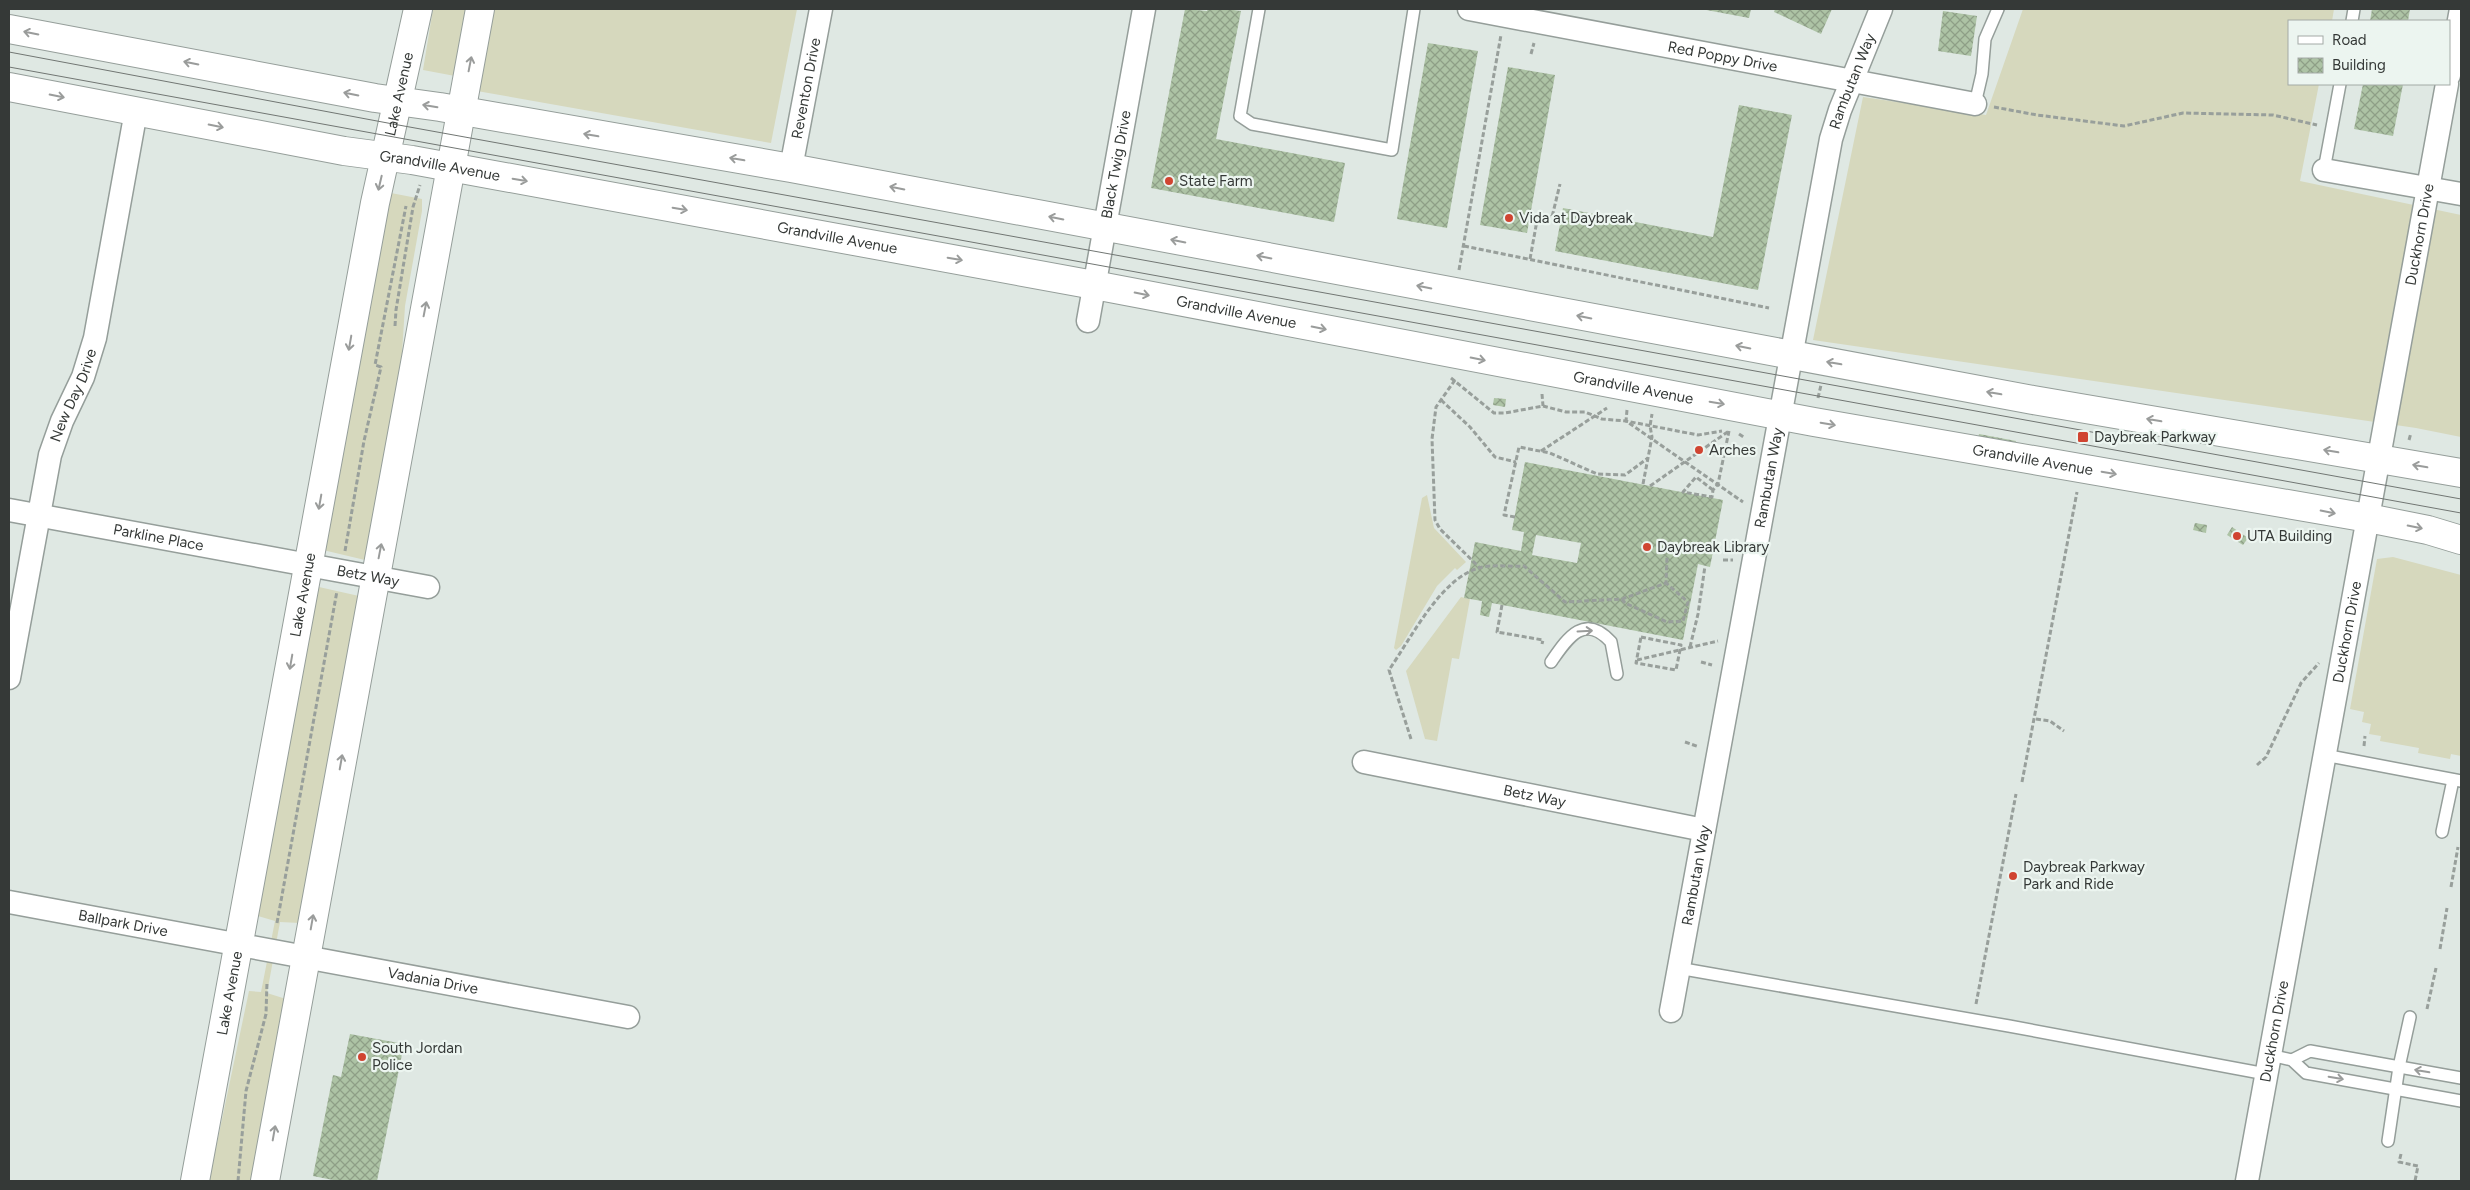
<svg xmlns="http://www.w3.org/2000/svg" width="2470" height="1190" font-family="Figtree,sans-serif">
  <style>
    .grass { fill: #d6d8bd }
    .building { fill: url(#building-cross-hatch); fill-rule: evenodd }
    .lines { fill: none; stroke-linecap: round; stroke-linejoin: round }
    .service-casing { stroke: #959e9a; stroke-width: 14 }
    .minor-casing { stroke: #959e9a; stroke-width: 25 }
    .tertiary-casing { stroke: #959e9a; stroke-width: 30 }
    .path { stroke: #989f9b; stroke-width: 3; stroke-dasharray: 5 2.5; stroke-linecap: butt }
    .service { stroke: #fff; stroke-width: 11 }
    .minor { stroke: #fff; stroke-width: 22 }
    .tertiary { stroke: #fff; stroke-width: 28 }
    .tram { stroke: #717673; stroke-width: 1 }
    .oneway { stroke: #9a9c9b }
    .poi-dot { fill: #d04431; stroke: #ecf5f0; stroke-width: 2 }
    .labels { text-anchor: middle; stroke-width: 4.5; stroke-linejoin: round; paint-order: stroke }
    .street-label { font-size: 15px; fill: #353937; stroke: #ecf5f0 }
    .poi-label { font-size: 15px; fill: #353937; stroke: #ecf5f0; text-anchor: start }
  </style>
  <defs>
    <pattern id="building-cross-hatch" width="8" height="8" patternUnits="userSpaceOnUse" patternTransform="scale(1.25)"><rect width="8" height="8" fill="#adc3a5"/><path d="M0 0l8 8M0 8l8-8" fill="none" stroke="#8e9f87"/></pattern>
  </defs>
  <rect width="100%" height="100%" fill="#dfe8e3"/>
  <g class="grass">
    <polygon points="433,9 469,9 455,76 423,70"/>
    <polygon points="494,9 797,9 771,143 477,91"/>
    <polygon points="2023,9 2334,9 2332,21 2289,21 2289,84 2319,84 2300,181 2461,215 2461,437 2416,428 1813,340 1863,97 1986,115"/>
    <polygon points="391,193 422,199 422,211 405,306 400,384 365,560 323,550"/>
    <polygon points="1427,495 1434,528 1466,562 1457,570 1455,568 1437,586 1401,646 1396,650 1394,648 1422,498"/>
    <polygon points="2393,557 2461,575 2461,756 2451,754 2450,759 2418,753 2419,748 2380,741 2381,736 2369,734 2371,724 2362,722 2364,712 2350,709 2377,559"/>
    <polygon points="319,587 359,596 300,923 280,922 267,993 286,999 253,1181 209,1181 249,991 261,992 275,921 258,916 313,606"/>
    <polygon points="1461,597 1470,599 1459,659 1452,658 1437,741 1425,739 1406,671"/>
  </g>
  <g class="building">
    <polygon points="1185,9 1207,11 1208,9 1226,9 1241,11 1216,139 1345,163 1334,222 1151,188"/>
    <polygon points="1701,9 1751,9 1749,18"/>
    <polygon points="1775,9 1832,9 1821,34 1774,12"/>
    <polygon points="2372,9 2410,9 2408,21 2370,21"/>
    <polygon points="1943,11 1977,16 1971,56 1938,51"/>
    <polygon points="1428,43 1478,51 1447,228 1397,219"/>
    <polygon points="1508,67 1555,75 1527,233 1480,225"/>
    <polygon points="2363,84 2403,84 2393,136 2354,129"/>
    <polygon points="1739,105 1792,115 1758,290 1555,251 1563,208 1713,237"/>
    <polygon points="1494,398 1506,399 1505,407 1493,405"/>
    <polygon points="1979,434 2016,441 2015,445 1978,438"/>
    <path d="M1525 462 1723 500 1710 567 1698 564 1683 640 1492 603 1489 617 1480 615 1482 601 1464 598 1475 542 1521 551 1524 532 1512 530ZM1536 535 1581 543 1577 563 1532 555Z"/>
    <polygon points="2195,523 2207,525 2206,533 2193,530"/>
    <polygon points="2232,527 2248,538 2243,545 2227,535"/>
    <polygon points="350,1034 404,1044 377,1181 338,1181 313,1176 333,1075 341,1077"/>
  </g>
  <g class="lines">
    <g class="service-casing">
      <g id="service">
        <polyline points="1259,9 1240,116 1252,124 1392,150 1414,9"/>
        <polyline points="2352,21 2354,9"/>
        <polyline points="1975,104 1982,74 1985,39 1998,9"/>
        <polyline points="2324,170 2340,84"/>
        <path d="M1551 662C1567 639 1584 612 1611 642L1617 674"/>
        <polyline points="2324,755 2461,781"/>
        <polyline points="2442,832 2453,780"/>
        <polyline points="1678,968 2009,1026 2266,1074"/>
        <polyline points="2270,1055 2292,1060 2306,1073 2461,1101"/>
        <polyline points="2292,1060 2310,1051 2461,1078"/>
        <polyline points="2388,1141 2399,1067 2410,1017"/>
      </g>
    </g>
    <g class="minor-casing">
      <g id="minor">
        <path id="s1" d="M1469 9 1975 104"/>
        <polyline points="2449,75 2461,9"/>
        <path id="s2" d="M791 168 821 9"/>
        <polyline points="2324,170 2461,194"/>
        <path id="s3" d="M1088 321 1144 9"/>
        <path id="s4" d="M9 510 428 587"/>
        <path id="s5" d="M9 678 50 455 62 421 83 377 95 338 136 111"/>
        <path id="s6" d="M1364 762 1704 830"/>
        <path id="s7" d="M9 902 628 1017"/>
        <path id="s8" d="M1671 1011 1831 139 1840 110 1881 9"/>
        <path id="s9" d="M2247 1181 2447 84"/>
      </g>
    </g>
    <g class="tertiary-casing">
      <g id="tertiary">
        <polyline points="9,29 375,98 440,107 791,168 2033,400 2461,473"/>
        <path id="s10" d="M9 87 344 151 412 160 1094 285 1814 422 2368 518 2428 530 2461 540"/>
        <path id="s11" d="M195 1181 375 203 418 9"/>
        <polyline points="265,1181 480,9"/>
      </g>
    </g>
    <g class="path">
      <polyline points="1531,54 1534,43"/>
      <polyline points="1994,107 2037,115 2124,126 2183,113 2273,115 2317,125"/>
      <polyline points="1464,246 1769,308"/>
      <polyline points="1530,259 1538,215 1552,217 1560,184"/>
      <polyline points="1459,270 1501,35"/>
      <polyline points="395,326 396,310 413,207 420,185"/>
      <polyline points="1451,378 1494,413 1505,413 1543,406 1566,412 1585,412 1602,419 1626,421 1698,435 1722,431"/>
      <polyline points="1455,380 1436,407 1432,439 1435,520 1440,529 1479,567"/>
      <polyline points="1542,394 1543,406"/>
      <polyline points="1818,398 1821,385"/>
      <polyline points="1441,400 1470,427 1495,457 1516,462"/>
      <polyline points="1627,410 1626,421 1743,502"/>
      <polyline points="1739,434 1745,438"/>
      <polyline points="2409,440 2411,433"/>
      <polyline points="1541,451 1607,408"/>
      <polyline points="1643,484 1652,437 1650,426 1652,414"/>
      <polyline points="1650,486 1729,431"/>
      <polyline points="1713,490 1696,477 1683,492 1712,497 1713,490 1718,484 1729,431"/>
      <polyline points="1515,517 1504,515 1519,447 1550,453 1597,474 1625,475 1648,458"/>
      <polyline points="345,551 364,441 381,367 375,365 406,206"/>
      <polyline points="1723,560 1733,560"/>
      <polyline points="1622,599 1625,603 1667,622 1683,621 1688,602 1666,583"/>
      <polyline points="1502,605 1497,632 1543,640 1542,644"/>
      <polygon points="1641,637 1681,645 1676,670 1636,663"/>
      <polyline points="1690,647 1698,614 1705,566"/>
      <polyline points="1637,660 1718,641"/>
      <polyline points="1701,662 1712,665"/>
      <polyline points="2036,719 2050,721 2064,731"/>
      <path d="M1411 739 1389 670C1411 638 1441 578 1479 568 1492 564 1510 567 1524 566L1565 602 1622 599 1666 583 1667 557"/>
      <polyline points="1685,742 1699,747"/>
      <polyline points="2364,746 2365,736"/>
      <polyline points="2257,765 2266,757 2301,683 2319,663"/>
      <polyline points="2022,782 2077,492"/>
      <polyline points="2451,887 2458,847"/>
      <polyline points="277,923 337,591"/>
      <polyline points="2440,949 2447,908"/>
      <polyline points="1976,1004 2016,794"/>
      <polyline points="2427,1009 2436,968"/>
      <polyline points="2401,1154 2399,1162 2418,1166 2415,1181"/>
      <polyline points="238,1181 246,1091 266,1014 267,982"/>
    </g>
    <use href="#service" class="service"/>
    <use href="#minor" class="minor"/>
    <use href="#tertiary" class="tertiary"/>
    <g class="tram">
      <polyline points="9,52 393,124 2461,499"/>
      <polyline points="9,67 2461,513"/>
    </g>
  </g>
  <defs><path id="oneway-shaft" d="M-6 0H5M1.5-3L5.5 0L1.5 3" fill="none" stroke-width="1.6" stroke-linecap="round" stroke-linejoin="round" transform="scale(1.25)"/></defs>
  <g class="oneway">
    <use href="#oneway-shaft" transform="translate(31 33) rotate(-169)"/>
    <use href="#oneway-shaft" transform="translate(191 63) rotate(-169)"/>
    <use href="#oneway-shaft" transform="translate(470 64) rotate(-79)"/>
    <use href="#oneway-shaft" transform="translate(351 94) rotate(-169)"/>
    <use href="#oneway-shaft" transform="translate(57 96) rotate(11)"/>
    <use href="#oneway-shaft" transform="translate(430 106) rotate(-171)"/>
    <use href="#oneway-shaft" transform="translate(216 126) rotate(11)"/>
    <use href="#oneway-shaft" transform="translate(591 135) rotate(-170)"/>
    <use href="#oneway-shaft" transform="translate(737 159) rotate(-170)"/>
    <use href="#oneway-shaft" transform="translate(520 180) rotate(10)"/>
    <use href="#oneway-shaft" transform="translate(380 183) rotate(103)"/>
    <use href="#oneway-shaft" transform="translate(897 188) rotate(-169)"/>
    <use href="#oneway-shaft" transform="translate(680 209) rotate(10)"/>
    <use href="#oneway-shaft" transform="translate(1056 218) rotate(-169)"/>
    <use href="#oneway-shaft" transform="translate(1178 241) rotate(-169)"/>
    <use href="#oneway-shaft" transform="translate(1264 257) rotate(-169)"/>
    <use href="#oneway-shaft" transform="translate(955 259) rotate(10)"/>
    <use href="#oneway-shaft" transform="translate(1424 287) rotate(-169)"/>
    <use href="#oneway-shaft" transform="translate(1142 294) rotate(11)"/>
    <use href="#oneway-shaft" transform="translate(425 309) rotate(-79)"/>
    <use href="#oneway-shaft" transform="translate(1584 317) rotate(-169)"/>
    <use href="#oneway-shaft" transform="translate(1319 328) rotate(11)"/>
    <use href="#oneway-shaft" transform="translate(350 343) rotate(100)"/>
    <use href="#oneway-shaft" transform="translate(1743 347) rotate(-169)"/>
    <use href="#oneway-shaft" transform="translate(1478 359) rotate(11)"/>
    <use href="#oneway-shaft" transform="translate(1834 363) rotate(-170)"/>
    <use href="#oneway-shaft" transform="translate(1994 393) rotate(-170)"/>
    <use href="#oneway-shaft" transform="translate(1717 403) rotate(10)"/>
    <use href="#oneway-shaft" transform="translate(2154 420) rotate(-170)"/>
    <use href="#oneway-shaft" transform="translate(1828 424) rotate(10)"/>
    <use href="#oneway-shaft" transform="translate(2331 451) rotate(-170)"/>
    <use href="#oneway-shaft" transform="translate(2420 466) rotate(-170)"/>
    <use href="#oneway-shaft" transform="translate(2109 473) rotate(10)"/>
    <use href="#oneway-shaft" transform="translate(320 502) rotate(100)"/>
    <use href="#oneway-shaft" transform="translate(2328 512) rotate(11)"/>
    <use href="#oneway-shaft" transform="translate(2415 527) rotate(11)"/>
    <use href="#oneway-shaft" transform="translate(380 551) rotate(-79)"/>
    <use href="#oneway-shaft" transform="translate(1585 631) rotate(-3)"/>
    <use href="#oneway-shaft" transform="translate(291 662) rotate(100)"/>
    <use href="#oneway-shaft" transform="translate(341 762) rotate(-80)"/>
    <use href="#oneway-shaft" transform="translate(312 922) rotate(-80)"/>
    <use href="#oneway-shaft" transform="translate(2422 1071) rotate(-170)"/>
    <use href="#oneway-shaft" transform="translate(2336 1078) rotate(10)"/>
    <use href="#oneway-shaft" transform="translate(274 1133) rotate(-80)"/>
  </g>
  <g class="poi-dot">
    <circle cx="1169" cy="181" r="5"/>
    <circle cx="1509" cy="218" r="5"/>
    <rect x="2077" y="431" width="12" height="12" rx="2.5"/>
    <circle cx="1699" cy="450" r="5"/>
    <circle cx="2237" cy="536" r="5"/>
    <circle cx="1647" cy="547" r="5"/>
    <circle cx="2013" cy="876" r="5"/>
    <circle cx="362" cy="1057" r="5"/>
  </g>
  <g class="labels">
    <g class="street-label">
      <text dy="5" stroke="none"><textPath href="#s1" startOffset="258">Red Poppy Drive</textPath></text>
      <text dy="5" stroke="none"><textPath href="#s8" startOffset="948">Rambutan Way</textPath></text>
      <text dy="5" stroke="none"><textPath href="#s2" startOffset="81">Reventon Drive</textPath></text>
      <text dy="5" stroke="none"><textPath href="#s11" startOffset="1106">Lake Avenue</textPath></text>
      <text dy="5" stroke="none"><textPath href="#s3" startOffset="159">Black Twig Drive</textPath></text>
      <text dy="5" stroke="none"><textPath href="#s10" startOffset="438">Grandville Avenue</textPath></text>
      <text dy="5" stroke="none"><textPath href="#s9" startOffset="962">Duckhorn Drive</textPath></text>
      <text dy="5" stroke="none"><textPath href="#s10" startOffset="842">Grandville Avenue</textPath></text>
      <text dy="5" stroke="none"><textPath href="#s10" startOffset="1248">Grandville Avenue</textPath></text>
      <text dy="5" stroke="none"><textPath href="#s10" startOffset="1652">Grandville Avenue</textPath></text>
      <text dy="5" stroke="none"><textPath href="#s5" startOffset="291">New Day Drive</textPath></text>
      <text dy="5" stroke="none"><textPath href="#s10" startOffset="2058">Grandville Avenue</textPath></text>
      <text dy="5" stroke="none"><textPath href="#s8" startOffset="542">Rambutan Way</textPath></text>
      <text dy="5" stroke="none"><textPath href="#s4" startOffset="152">Parkline Place</textPath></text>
      <text dy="5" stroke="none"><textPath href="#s4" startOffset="365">Betz Way</textPath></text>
      <text dy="5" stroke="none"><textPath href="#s11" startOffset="596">Lake Avenue</textPath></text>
      <text dy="5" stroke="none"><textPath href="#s9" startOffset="558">Duckhorn Drive</textPath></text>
      <text dy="5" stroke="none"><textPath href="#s6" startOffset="174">Betz Way</textPath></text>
      <text dy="5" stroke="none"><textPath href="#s8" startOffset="138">Rambutan Way</textPath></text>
      <text dy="5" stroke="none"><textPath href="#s7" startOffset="116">Ballpark Drive</textPath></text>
      <text dy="5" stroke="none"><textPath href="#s7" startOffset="431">Vadania Drive</textPath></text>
      <text dy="5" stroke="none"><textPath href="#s11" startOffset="191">Lake Avenue</textPath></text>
      <text dy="5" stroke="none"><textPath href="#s9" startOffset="152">Duckhorn Drive</textPath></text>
    </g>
    <g class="poi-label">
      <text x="1179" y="186">State Farm</text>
      <text x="1519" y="223">Vida at Daybreak</text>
      <text x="2094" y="442">Daybreak Parkway</text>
      <text x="1709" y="455">Arches</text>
      <text x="2247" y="541">UTA Building</text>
      <text x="1657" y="552">Daybreak Library</text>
      <text x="2023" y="872">Daybreak Parkway<tspan x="2023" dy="17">Park and Ride</tspan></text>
      <text x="372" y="1053">South Jordan<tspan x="372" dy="17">Police</tspan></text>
    </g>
  </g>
  <rect width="2470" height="1190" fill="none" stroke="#353937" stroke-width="20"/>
  <rect x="2288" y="20" width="162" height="65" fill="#ecf5f0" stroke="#a3aaa6"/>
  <rect x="2298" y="36" width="25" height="8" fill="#ffffff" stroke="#a3aaa6"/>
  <text x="2332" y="45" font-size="15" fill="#353937">Road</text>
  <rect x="2298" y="58" width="25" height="15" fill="url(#building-cross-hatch)" stroke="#a3aaa6"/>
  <text x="2332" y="70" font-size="15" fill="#353937">Building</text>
</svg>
